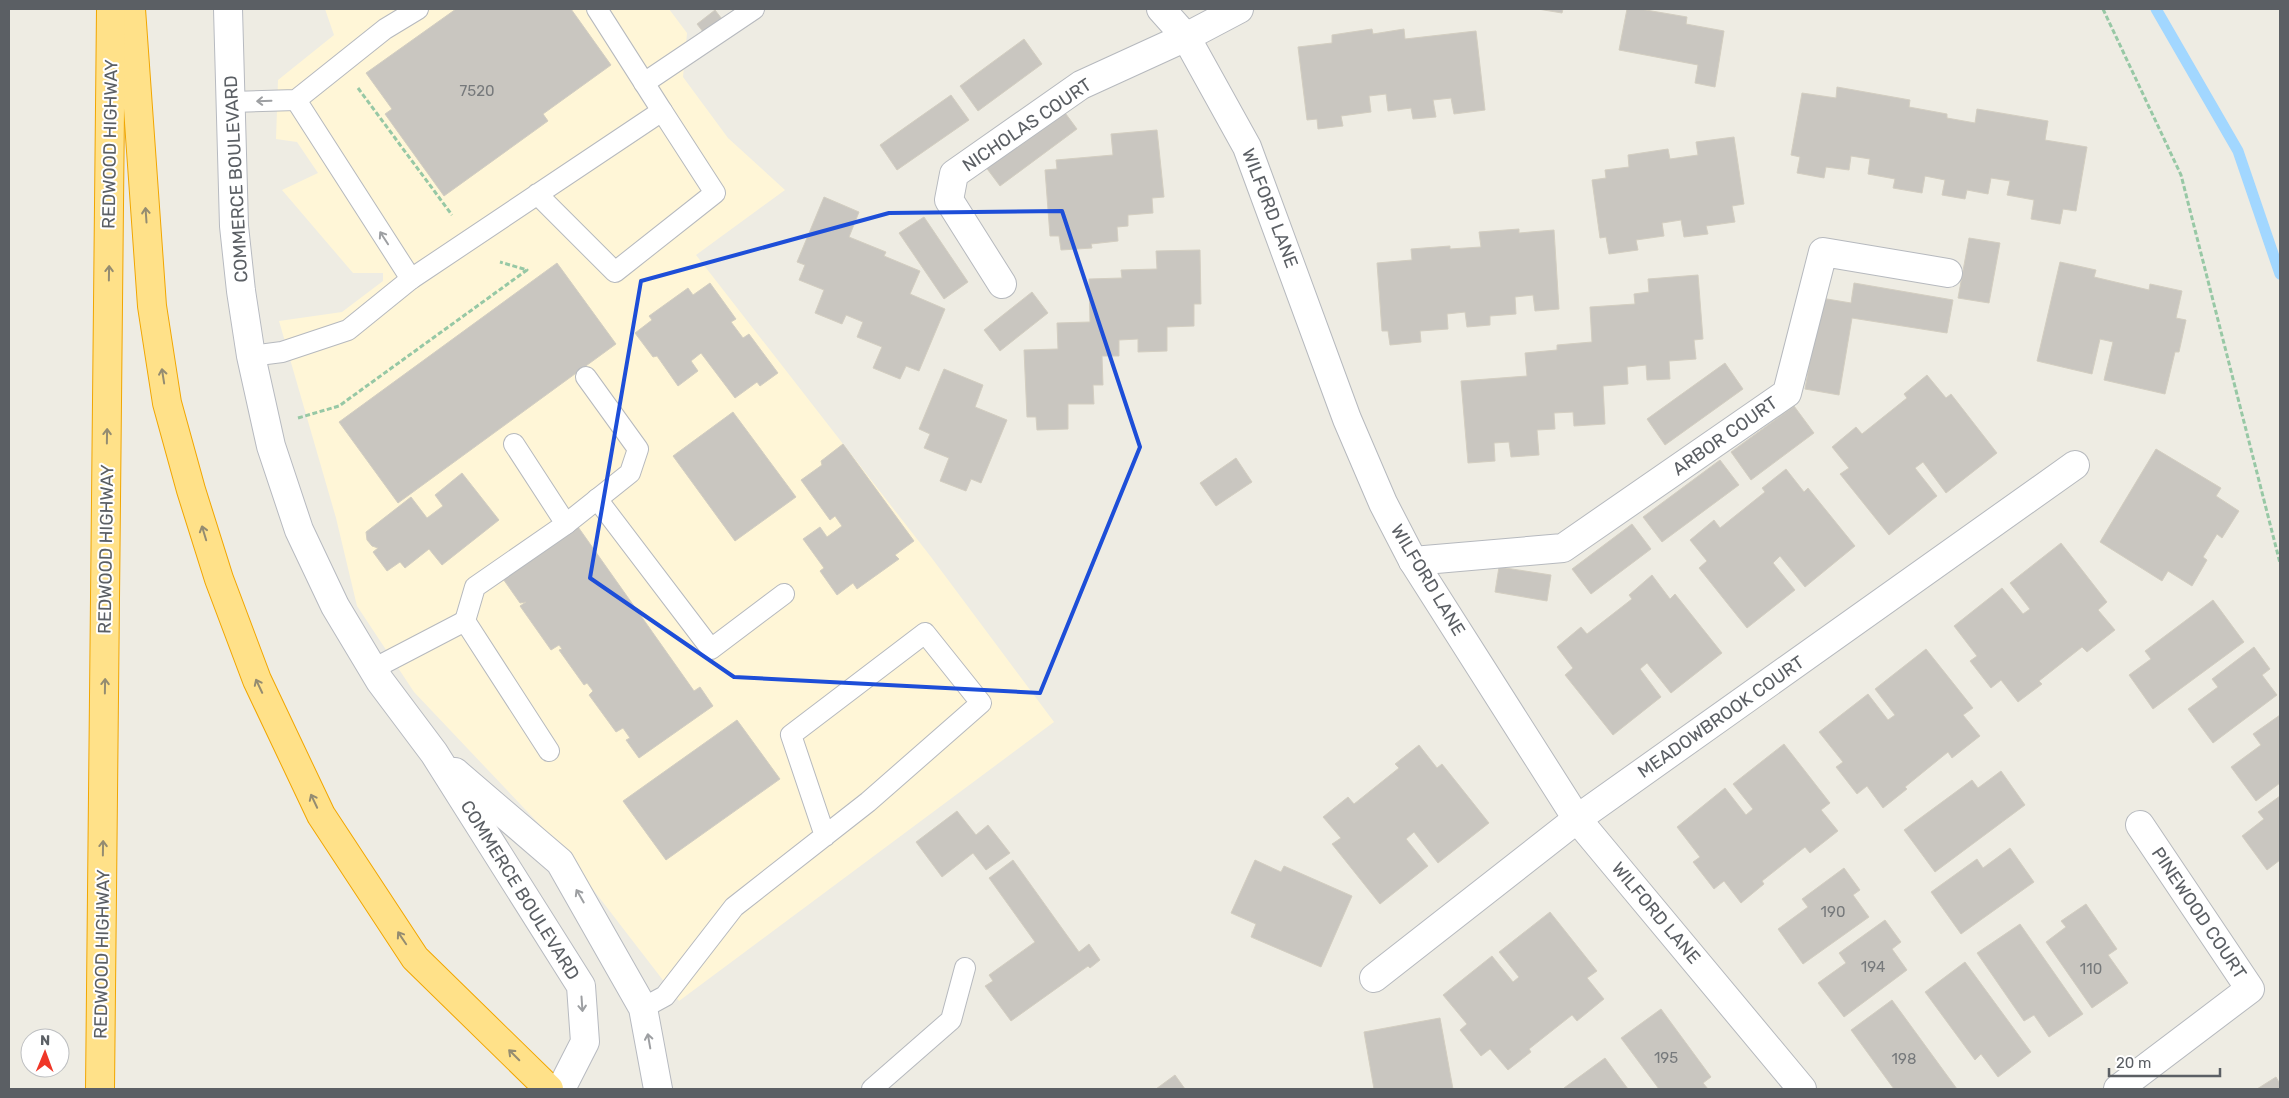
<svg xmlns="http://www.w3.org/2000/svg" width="2289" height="1098" font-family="Rubik,sans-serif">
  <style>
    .commercial { fill: #fff6d7 }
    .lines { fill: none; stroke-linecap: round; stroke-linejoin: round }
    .stream { stroke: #a2d7ff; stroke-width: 11 }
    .building { fill: #c9c6c0; stroke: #d3cec1 }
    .lane-casing { stroke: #b6b9be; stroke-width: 22 }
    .street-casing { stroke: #b6b9be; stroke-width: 30 }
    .secondary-casing { stroke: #b7bac0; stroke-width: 30 }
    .highway-casing { stroke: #f1a600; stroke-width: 30 }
    .path { stroke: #97c8a5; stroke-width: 3; stroke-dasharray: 5 2.5; stroke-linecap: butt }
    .lane { stroke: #fff; stroke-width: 20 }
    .street { stroke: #fff; stroke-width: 28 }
    .secondary { stroke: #fff; stroke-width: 28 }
    .highway { stroke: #ffe189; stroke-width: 28 }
    .oneway { stroke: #9d9fa2 }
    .oneway2 { stroke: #948c71 }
    .marked { fill: none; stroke: #1d4ed8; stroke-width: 4; stroke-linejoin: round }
    .labels { text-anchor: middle; stroke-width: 4; stroke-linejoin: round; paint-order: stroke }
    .number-label { font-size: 15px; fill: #76797b }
    .street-label { font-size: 18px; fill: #5b5f64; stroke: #fff }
  </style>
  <rect width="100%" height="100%" fill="#eeece3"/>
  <polygon class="commercial" points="325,9 669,9 687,33 683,77 728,138 785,190 696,255 931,557 1054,722 679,1001 558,844 414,692 357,606 336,518 279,321 342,312 383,281 383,273 353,273 282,190 318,173 297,142 276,139 278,80 334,35"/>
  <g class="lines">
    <polyline class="stream" points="2156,9 2238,151 2280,274"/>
  </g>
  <g class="building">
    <polygon points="456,9 571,9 611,65 543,114 548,121 444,196 385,114 392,109 366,73"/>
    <polygon points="1538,9 1563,9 1562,13"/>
    <polygon points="1627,9 1640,9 1687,17 1686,24 1724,31 1715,87 1695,83 1698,65 1619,50"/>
    <polygon points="715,10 725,23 707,37 697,24"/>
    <polygon points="1372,29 1373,34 1404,29 1405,39 1476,31 1485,110 1454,114 1451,98 1433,100 1436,117 1413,119 1411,108 1388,111 1386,94 1369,96 1371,112 1341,116 1343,126 1318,129 1317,119 1307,120 1298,47 1332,43 1332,35"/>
    <polygon points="1024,39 1042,64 978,111 960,86"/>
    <polygon points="1837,87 1910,100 1909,107 1947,114 1947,118 1975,123 1977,109 2048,121 2045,140 2087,147 2076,211 2063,209 2060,224 2031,219 2034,200 2007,195 2010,181 1991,178 1988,194 1967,190 1965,199 1942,195 1945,180 1925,176 1922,193 1893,188 1895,179 1868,174 1870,159 1851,156 1849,170 1826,167 1824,178 1797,173 1800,157 1791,155 1802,93 1836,98"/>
    <polygon points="951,95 969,120 897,170 880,145"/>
    <polygon points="1060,106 1077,129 1000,186 982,162"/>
    <polygon points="1157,130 1164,197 1152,198 1153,213 1128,215 1128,226 1117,227 1118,241 1091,244 1092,248 1061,250 1059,236 1050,236 1045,170 1057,169 1056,160 1113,155 1111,134"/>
    <polygon points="1734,137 1744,204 1732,206 1735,222 1706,226 1708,234 1684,237 1681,220 1662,223 1664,236 1636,240 1638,250 1609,254 1606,237 1600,238 1592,180 1606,178 1605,170 1629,167 1628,155 1668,149 1670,159 1698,155 1696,142"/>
    <polygon points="824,197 859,212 849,237 886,252 884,256 920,271 910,294 945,309 919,371 906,366 900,379 873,368 882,347 857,337 863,322 846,315 842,324 815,313 824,290 799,280 805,265 797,262"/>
    <polygon points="924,217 968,282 944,299 899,233"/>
    <polygon points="1519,229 1519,233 1554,230 1559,309 1535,311 1533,295 1515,297 1516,314 1490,316 1490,325 1467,327 1465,312 1447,314 1448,329 1420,331 1421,342 1390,345 1388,331 1382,331 1377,263 1412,260 1411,249 1450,246 1450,249 1481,247 1479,232"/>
    <polygon points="1969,238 2000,243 1989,303 1958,298"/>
    <polygon points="1200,250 1201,304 1194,304 1194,326 1167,327 1167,351 1138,352 1138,339 1119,340 1119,356 1102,356 1103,385 1093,385 1094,404 1068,404 1068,429 1037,430 1036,417 1027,417 1024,350 1058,349 1057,323 1090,322 1089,279 1122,278 1121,270 1157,269 1156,251"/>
    <polygon points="2060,262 2096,270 2094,277 2149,290 2150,284 2182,291 2176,318 2186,320 2179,352 2175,352 2165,394 2104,380 2113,342 2100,339 2092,374 2037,361"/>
    <polygon points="557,263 616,344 398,503 339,422"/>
    <polygon points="1698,275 1703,339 1694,340 1696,359 1669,361 1670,379 1647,380 1646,365 1627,367 1628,384 1603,386 1605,424 1574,426 1573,412 1554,413 1555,429 1537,430 1539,455 1511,457 1509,442 1494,443 1495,461 1468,463 1461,381 1527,376 1525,353 1557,350 1557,345 1592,342 1590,307 1635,304 1634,294 1649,292 1648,279"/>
    <polygon points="710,283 736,319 731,322 743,338 749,334 778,373 760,386 757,382 735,398 701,353 691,361 698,371 678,386 657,356 653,357 635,333 652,320 649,316 688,288 693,295"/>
    <polygon points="1854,283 1953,300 1947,333 1852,318 1839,395 1805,389 1821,298 1851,303"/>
    <polygon points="1032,292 1048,313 1000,351 984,330"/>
    <polygon points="1725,363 1743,389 1665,445 1647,419"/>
    <polygon points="944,369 983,385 975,407 1007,420 981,483 971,479 966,491 940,481 949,458 924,448 930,434 919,429"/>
    <polygon points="1927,375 1946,398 1951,394 1997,453 1946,493 1923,462 1915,468 1937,496 1889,535 1840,474 1849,468 1832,447 1856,427 1862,434 1907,398 1904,394"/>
    <polygon points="1794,406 1814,433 1751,480 1731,452"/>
    <polygon points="733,412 796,497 735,541 673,456"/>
    <polygon points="843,444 914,541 895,555 899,559 857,589 853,583 837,595 820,571 824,568 803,539 820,527 827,537 842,526 835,516 830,520 801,480 822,465 821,461"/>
    <polygon points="2156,449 2221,488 2216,496 2239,511 2222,538 2217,534 2203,557 2207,560 2192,586 2168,571 2162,581 2100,542"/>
    <polygon points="1236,458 1252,482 1216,506 1200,483"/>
    <polygon points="1720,460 1739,485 1662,542 1643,517"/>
    <polygon points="1786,469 1804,492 1808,488 1855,546 1805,587 1780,556 1773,563 1795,590 1747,628 1699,568 1707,561 1690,540 1714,520 1720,528 1765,492 1762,488"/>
    <polygon points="462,473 499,520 442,565 429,549 405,568 400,562 387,571 373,552 378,548 372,546 367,540 366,532 411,497 427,518 443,506 435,495"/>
    <polygon points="576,524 694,691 700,687 713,706 639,758 626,740 630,738 623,728 616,732 589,695 593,691 587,683 584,685 559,650 562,649 559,645 551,650 520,606 526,602 520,603 501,576"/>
    <polygon points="1632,524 1651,549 1591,594 1572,569"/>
    <polygon points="2061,543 2107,602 2098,610 2115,630 2087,652 2082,647 2039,681 2042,684 2018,702 2001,680 1991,688 1970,661 1977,656 1954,626 2002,588 2023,614 2030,609 2010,583"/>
    <polygon points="1499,567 1551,575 1547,601 1495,592"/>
    <polygon points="1652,575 1670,599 1675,594 1722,653 1671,693 1647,663 1640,669 1661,697 1613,735 1565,675 1573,668 1557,647 1581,627 1587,634 1632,599 1629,595"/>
    <polygon points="2213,600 2244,642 2153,709 2129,675 2151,659 2145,651"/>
    <polygon points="2254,647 2270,669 2262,675 2277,695 2213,743 2188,709 2218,687 2212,679"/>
    <polygon points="1926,649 1973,708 1963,715 1980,736 1952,758 1948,752 1905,787 1907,789 1883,808 1867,786 1857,794 1836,767 1843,762 1819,732 1868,694 1888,720 1895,715 1875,689"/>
    <polygon points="2280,715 2280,783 2256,801 2231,767 2261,745 2253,734"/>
    <polygon points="737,720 780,779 666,860 623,801"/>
    <polygon points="1784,744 1830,803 1821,810 1838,831 1810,853 1805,847 1762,881 1764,884 1741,903 1724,881 1714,889 1693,862 1700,857 1677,827 1725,788 1746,815 1753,809 1733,784"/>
    <polygon points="1419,745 1437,768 1442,764 1489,823 1438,863 1414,832 1406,839 1428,866 1380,904 1332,844 1341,838 1323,817 1348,797 1354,804 1399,768 1395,764"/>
    <polygon points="2001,771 2025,805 1935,872 1904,830 1972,780 1978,788"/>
    <polygon points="2280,796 2280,860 2267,870 2242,836 2264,819 2258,812"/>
    <polygon points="957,811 976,835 988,825 1010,853 986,870 973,853 942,877 916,842"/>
    <polygon points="2010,848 2034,882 1961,934 1931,892 1977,859 1983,868"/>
    <polygon points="1013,860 1079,952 1089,944 1100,960 1090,968 1088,966 1011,1021 985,986 993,981 989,975 1035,942 989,878"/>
    <polygon points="1255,860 1281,872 1284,866 1352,896 1321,967 1251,937 1256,924 1231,913"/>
    <polygon points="1844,868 1860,890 1853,895 1869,917 1803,964 1778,929 1808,907 1802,899"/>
    <polygon points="2086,904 2117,949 2108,955 2128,983 2092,1008 2046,942 2066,927 2061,921"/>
    <polygon points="1550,912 1597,971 1587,978 1604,999 1577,1021 1572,1015 1529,1049 1531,1052 1508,1070 1490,1049 1481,1056 1460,1030 1467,1024 1443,995 1492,956 1513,982 1519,977 1499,952"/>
    <polygon points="1885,920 1901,942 1892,949 1907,970 1844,1017 1818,983 1846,963 1839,953"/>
    <polygon points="2020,924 2083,1014 2049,1037 2034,1015 2024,1021 1977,953"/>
    <polygon points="1965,962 2031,1052 1998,1077 1981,1054 1975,1060 1925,992"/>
    <polygon points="1892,1000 1957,1089 1894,1089 1851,1030"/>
    <polygon points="1661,1009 1711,1077 1703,1083 1708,1089 1659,1089 1621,1038"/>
    <polygon points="1440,1018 1453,1089 1374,1089 1364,1032"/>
    <polygon points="1605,1058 1628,1089 1566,1089 1564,1088"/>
    <polygon points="1175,1075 1185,1089 1156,1089"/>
    <polygon points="2276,1077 2280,1084 2280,1089 2257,1089"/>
  </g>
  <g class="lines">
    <g class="lane-casing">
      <g id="lane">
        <polyline points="597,9 662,111"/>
        <polyline points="644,83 754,9"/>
        <polyline points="296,100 411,279"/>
        <polyline points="232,102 296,100 385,29 418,9"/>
        <polyline points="251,356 282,352 348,330 411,279 662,111 715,193 615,272 537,194"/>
        <polyline points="597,499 711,649 784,594"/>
        <polyline points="566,524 630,473 638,449 586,377"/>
        <polyline points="465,621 475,587 566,524 514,444"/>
        <polyline points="373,669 465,621 549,751"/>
        <polyline points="643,1008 665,996 734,907 868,802 981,703 925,633 791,735 825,836"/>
        <polyline points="872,1089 951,1020 965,968"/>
      </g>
    </g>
    <g class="street-casing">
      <g id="street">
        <polyline points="1161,9 1186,37 1247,147 1347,419 1383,503 1413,561 1577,819 1802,1089"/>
        <polyline points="1002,284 949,200 954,174 1081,85 1186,37 1239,9"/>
        <polyline points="1413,561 1563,548 1787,393 1823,252 1948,273"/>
        <polyline points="1374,978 1577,819 2075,465"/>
        <polyline points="2118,1089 2250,989 2140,825"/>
      </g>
    </g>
    <g class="secondary-casing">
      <g id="secondary">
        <polyline points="228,9 234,226 241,291 251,356 271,446 299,530 335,606 380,681 434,753 581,986 585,1042 561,1089"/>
        <polyline points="455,772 560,862 643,1008 658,1089"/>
      </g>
    </g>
    <g class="highway-casing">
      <g id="highway">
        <polyline points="131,9 152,306 167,403 191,490 219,579 257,680 321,815 415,958 549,1089"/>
        <polyline points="100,1089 111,9"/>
      </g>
    </g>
    <g class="path">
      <polyline points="2103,9 2181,175 2280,563"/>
      <polyline points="358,88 452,215"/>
      <polyline points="298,418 339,406 527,270 500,262"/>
    </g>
    <use href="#lane" class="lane"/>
    <use href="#street" class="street"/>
    <use href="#secondary" class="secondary"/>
    <use href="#highway" class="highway"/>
  </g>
  <defs><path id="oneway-shaft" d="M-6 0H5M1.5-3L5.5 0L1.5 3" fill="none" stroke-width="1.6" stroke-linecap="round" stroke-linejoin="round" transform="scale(1.25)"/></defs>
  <g class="oneway">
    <use href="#oneway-shaft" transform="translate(264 101) rotate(178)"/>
    <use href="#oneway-shaft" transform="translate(384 238) rotate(-123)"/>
    <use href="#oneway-shaft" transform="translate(580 896) rotate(-120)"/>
    <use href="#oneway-shaft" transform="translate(582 1004) rotate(86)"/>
    <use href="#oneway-shaft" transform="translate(649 1041) rotate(-100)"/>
  </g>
  <g class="oneway2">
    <use href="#oneway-shaft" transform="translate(146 215) rotate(-94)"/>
    <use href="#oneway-shaft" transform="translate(109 273) rotate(-89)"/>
    <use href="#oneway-shaft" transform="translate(163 376) rotate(-99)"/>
    <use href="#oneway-shaft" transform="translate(107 436) rotate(-89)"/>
    <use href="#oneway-shaft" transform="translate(204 533) rotate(-107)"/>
    <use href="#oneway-shaft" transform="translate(105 686) rotate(-89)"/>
    <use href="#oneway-shaft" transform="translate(259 686) rotate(-115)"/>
    <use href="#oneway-shaft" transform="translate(314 801) rotate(-115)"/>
    <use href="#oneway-shaft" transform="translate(103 848) rotate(-89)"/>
    <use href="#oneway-shaft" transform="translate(402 938) rotate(-124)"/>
    <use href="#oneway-shaft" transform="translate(514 1055) rotate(-135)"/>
  </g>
  <path class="marked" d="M1062 211 1140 447 1040 693 734 677 590 578 641 281 889 213Z"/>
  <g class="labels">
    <g class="number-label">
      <text x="477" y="96">7520</text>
      <text x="1833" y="917">190</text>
      <text x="1873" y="972">194</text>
      <text x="2091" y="974">110</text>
      <text x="1666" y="1063">195</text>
      <text x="1904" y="1064">198</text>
    </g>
    <g class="street-label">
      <text transform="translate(1027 125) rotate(-34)" y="6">NICHOLAS COURT</text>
      <text transform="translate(110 144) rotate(-89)" y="6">REDWOOD HIGHWAY</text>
      <text transform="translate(236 179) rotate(-93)" y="6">COMMERCE BOULEVARD</text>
      <text transform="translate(1270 208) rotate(69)" y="6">WILFORD LANE</text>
      <text transform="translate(1725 436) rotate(-35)" y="6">ARBOR COURT</text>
      <text transform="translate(106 549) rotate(-89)" y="6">REDWOOD HIGHWAY</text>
      <text transform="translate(1428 580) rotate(59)" y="6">WILFORD LANE</text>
      <text transform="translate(1721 717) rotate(-35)" y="6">MEADOWBROOK COURT</text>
      <text transform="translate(520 890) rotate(58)" y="6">COMMERCE BOULEVARD</text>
      <text transform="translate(1656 913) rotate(50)" y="6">WILFORD LANE</text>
      <text transform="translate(2199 913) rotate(56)" y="6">PINEWOOD COURT</text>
      <text transform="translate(102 954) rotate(-89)" y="6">REDWOOD HIGHWAY</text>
    </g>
  </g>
  <rect width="2289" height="1098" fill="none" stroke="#5b5f64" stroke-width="20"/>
  <g transform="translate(45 1053) rotate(1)"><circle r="24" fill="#ffffff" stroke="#bdbfc1"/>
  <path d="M0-4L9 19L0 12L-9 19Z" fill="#ef3728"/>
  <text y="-8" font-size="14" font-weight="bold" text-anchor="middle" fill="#5b5f64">N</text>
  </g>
  <path d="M2109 1068v8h111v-8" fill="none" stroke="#5b5f64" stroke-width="2.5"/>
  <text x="2116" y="1068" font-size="15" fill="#5b5f64" stroke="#ffffff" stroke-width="4" paint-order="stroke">20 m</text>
</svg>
